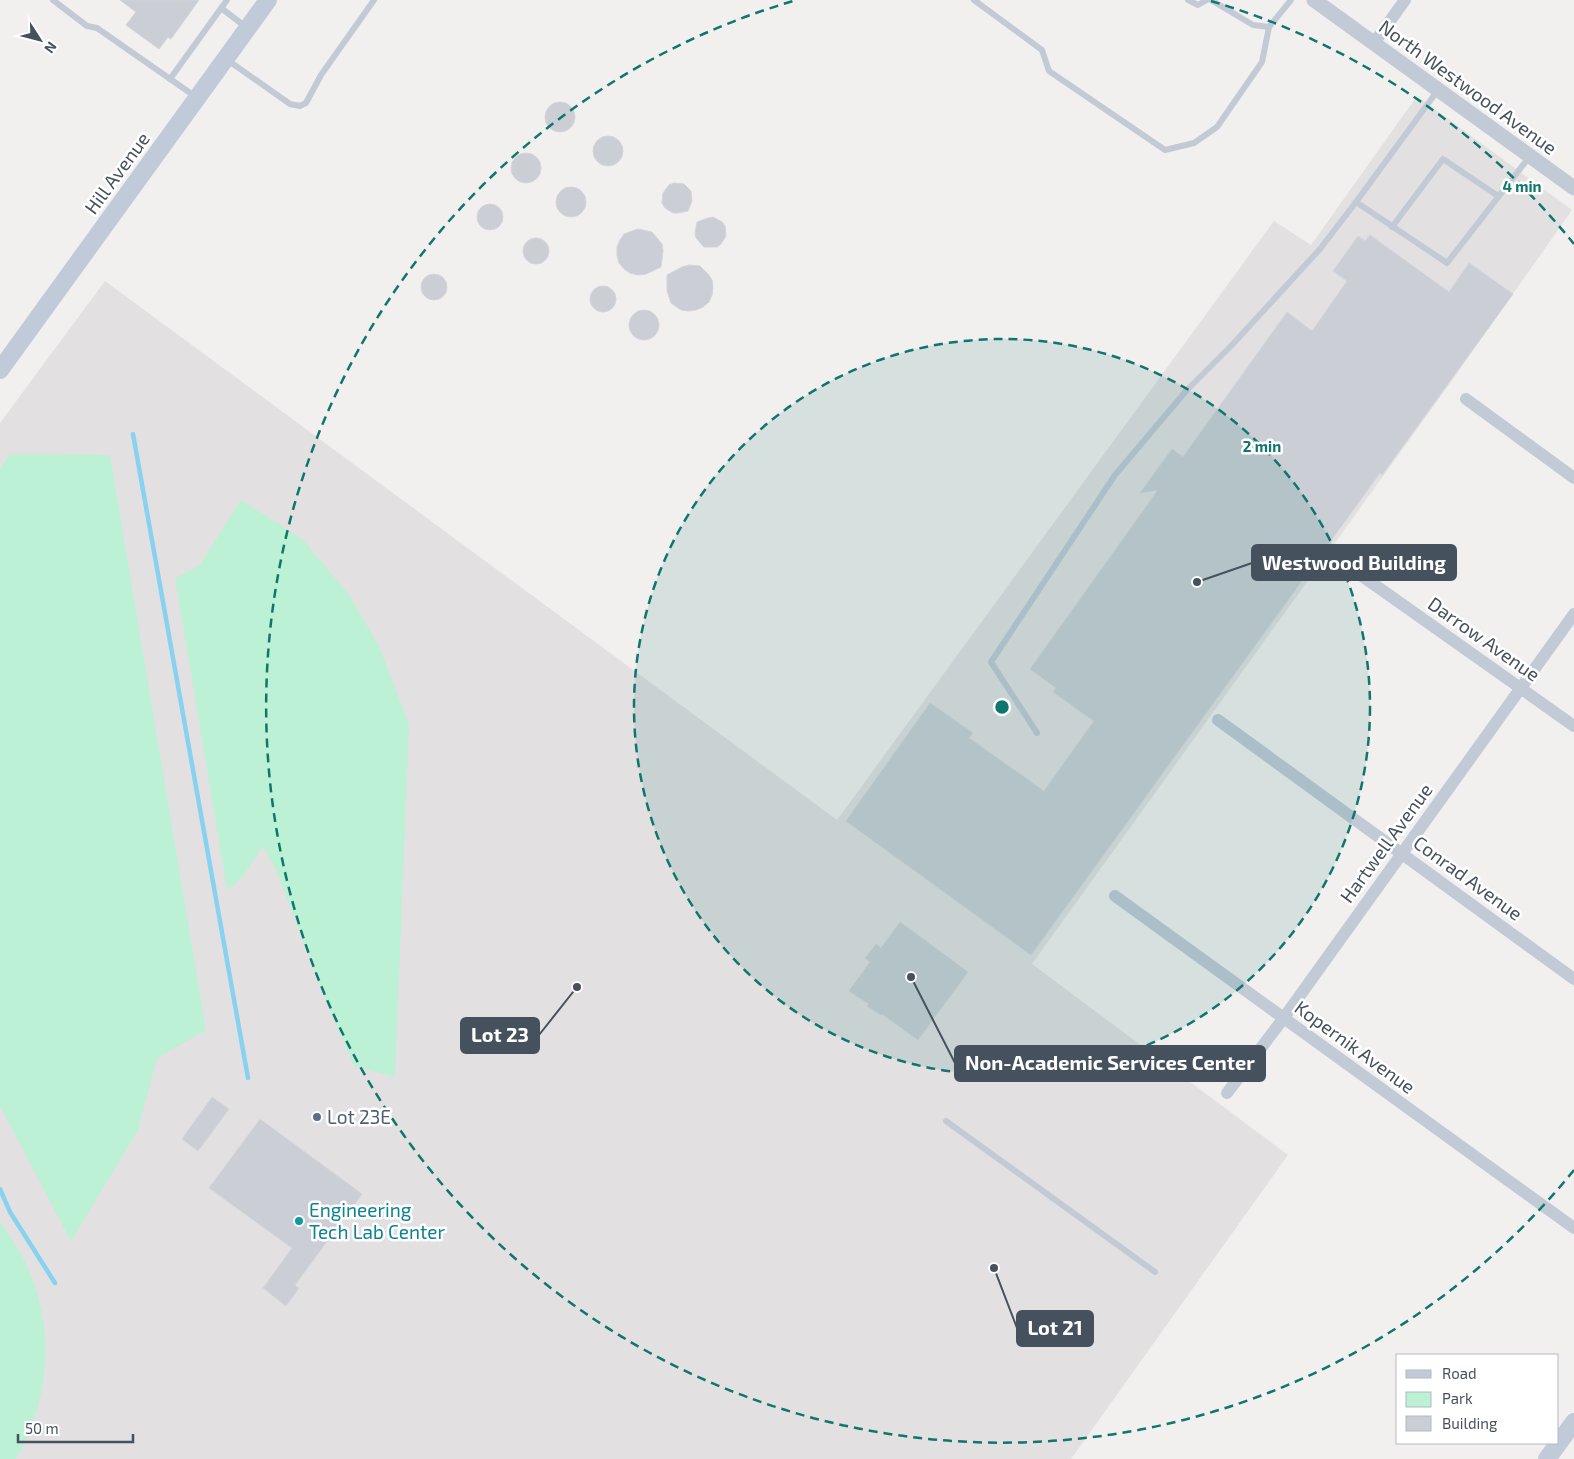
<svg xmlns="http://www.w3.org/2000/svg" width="1574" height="1459" font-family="'Exo 2',sans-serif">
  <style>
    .education { fill: #e3e0e1 }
    .green { fill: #bcf1d5 }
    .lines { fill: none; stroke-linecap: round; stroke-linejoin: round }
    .stream { stroke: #87d2f0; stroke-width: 4.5 }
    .building { fill: #cbced4; stroke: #d3d5db }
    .service { stroke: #c2cad5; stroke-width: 6 }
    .minor { stroke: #c2cad5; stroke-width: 12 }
    .tertiary { stroke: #c2cad5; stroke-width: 15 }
    .secondary { stroke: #c1cad9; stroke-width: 18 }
    .ring { fill: none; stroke: #0f766e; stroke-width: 2.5; stroke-dasharray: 9 6 }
    .service-dot { fill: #5c6f8a; stroke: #fff; stroke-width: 2 }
    .culture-dot { fill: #0f9aa8; stroke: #fff; stroke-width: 2 }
    .labels { text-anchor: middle; stroke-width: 5; stroke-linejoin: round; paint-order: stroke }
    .street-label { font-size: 19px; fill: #46515e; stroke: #fff }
    .service-label { font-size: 19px; fill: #4e5e75; stroke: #fff; text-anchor: start }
    .culture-label { font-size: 19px; fill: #0d838f; stroke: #fff; text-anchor: start }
    .centre { fill: #0f766e; stroke: #fff; stroke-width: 2.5 }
    .ring-label { font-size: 15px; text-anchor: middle; font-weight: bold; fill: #0f766e; stroke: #fff; stroke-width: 5; stroke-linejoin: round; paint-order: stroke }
    .leader { fill: none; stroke: #46515e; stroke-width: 2 }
    .callout-dot { fill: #46515e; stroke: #fff; stroke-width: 2 }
    .callout { fill: #46515e; stroke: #46515e; stroke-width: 2 }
    .callout-label { font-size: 20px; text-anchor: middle; font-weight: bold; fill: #fff }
  </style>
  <rect width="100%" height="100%" fill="#f2efef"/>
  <polygon class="education" points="1417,96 1572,210 1453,379 1032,964 1288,1155 1071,1459 0,1459 0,423 105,281 837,820 1274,221 1311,245"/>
  <g class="green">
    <polygon points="10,454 110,455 206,1030 157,1058 138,1130 71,1241 0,1106 0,468"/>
    <polygon points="241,500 302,539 347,592 378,644 409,724 395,1077 354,1066 327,1003 277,872 263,846 241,879 227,890 175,578 199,566"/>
    <path d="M0 1222C55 1292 60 1382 16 1459H0Z"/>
  </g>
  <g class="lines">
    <g class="stream">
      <polyline points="133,434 248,1078"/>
      <polyline points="0,1189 10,1212 55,1283"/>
    </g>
  </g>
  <g class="building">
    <polygon points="120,0 199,0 171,39 168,37 159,49 126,25 136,12"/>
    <circle cx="560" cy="117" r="15"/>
    <circle cx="608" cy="151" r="15"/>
    <circle cx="526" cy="168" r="15"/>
    <polygon points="674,183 684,184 691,191 692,201 688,211 678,213 673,213 665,208 662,203 663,193 669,185"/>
    <circle cx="571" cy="202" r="15"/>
    <circle cx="490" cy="217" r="13"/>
    <polygon points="713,217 722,222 725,226 726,236 721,244 717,247 704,247 696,238 695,233 697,222 708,218"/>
    <polygon points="638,229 652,232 662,244 663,251 661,267 646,274 638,275 630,273 624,269 619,263 617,255 617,247 620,240 624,234"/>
    <polygon points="1370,235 1449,292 1469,263 1513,294 1382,475 1380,473 1031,955 846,821 930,703 973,733 969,738 1044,791 1094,721 1053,692 1056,688 1030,669 1158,490 1140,493 1172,449 1183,457 1287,312 1312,331 1347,281 1333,271 1358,236 1365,241"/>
    <circle cx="536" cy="251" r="13"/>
    <polygon points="689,265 700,266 708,274 712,280 713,288 712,295 709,302 703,307 696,310 688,311 681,310 671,303 667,291 667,275 682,267"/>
    <circle cx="434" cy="287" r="13"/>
    <circle cx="603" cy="299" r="13"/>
    <circle cx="644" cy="325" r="15"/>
    <polygon points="900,922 968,972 918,1040 882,1014 881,1015 867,1006 869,1004 849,991 870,962 865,958 876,944 881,948"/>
    <polygon points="212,1097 229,1109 198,1151 182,1139"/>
    <polygon points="260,1119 362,1194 295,1285 299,1288 286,1306 263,1288 292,1248 209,1188"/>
  </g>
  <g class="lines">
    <g class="service">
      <polyline points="53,0 87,26 97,28 196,97"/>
      <polyline points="974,0 1042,50 1049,71 1165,150 1194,143 1217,127 1262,62 1269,27"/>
      <polyline points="1188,0 1198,5 1207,0"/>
      <polyline points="1211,0 1253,25 1269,27 1291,0"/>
      <polyline points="221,8 246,27"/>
      <polyline points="226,59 290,104 300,106 306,103 321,75 374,0"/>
      <polyline points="170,79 227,0"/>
      <polyline points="1438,90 1356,202 1447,263 1530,156"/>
      <polyline points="1392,227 1443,159 1498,196"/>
      <polyline points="1037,733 991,662 1115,475 1186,391 1231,346 1320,249 1356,202"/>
      <polyline points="946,1121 1155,1272"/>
    </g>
    <g class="minor">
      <polyline points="1374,43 1405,0"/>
      <polyline points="1466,399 1574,478"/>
      <polyline points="1348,566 1574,726"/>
      <polyline points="1218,720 1574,979"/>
      <polyline points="1115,896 1574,1228"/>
      <polyline points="1227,1093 1283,1019 1574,614"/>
    </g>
    <polyline class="tertiary" points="1314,0 1574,188"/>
    <g class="secondary">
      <polyline points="0,370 268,0"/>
      <polyline points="1547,1459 1574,1422"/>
    </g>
  </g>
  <circle cx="1002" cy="707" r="368" fill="#0f766e" fill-opacity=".12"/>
  <g class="ring">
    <circle cx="1002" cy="707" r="368"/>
    <path d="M1574 1170A736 736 0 1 1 793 1M1211 1A736 736 0 0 1 1574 244"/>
  </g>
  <circle class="service-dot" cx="317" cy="1117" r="5"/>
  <circle class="culture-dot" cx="299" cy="1221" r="5"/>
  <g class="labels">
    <g class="street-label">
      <text transform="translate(1468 87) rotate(36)" y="7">North Westwood Avenue</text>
      <text transform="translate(117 173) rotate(-54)" y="7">Hill Avenue</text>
      <text transform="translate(1484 639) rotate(35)" y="7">Darrow Avenue</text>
      <text transform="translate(1386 843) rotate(-54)" y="7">Hartwell Avenue</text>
      <text transform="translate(1468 878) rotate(36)" y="7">Conrad Avenue</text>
      <text transform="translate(1355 1047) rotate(36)" y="7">Kopernik Avenue</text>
    </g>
    <g class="service-label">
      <text x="327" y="1124">Lot 23E</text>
    </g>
    <g class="culture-label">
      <text x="309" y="1217">Engineering<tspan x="309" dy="22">Tech Lab Center</tspan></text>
    </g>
  </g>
  <circle cx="1002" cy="707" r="8" class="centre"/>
  <g class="ring-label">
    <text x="1522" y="192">4 min</text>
    <text x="1262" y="452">2 min</text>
  </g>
  <path class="leader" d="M1197 582L1252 563M577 987L539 1035M911 977L955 1063M994 1268L1017 1328"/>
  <g class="callout-dot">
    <circle cx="1197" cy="582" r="5"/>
    <circle cx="577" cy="987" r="5"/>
    <circle cx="911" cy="977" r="5"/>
    <circle cx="994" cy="1268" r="5"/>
  </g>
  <g class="callout">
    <rect x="1252" y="545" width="204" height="35" rx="5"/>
    <rect x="461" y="1018" width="78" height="35" rx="5"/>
    <rect x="955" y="1046" width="310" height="35" rx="5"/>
    <rect x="1017" y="1311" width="76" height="35" rx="5"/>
  </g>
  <g class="callout-label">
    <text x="1354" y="570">Westwood Building</text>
    <text x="500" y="1042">Lot 23</text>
    <text x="1110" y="1070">Non-Academic Services Center</text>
    <text x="1055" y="1335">Lot 21</text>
  </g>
  <rect x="1396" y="1354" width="162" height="90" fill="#ffffff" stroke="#b5b9bf"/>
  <rect x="1406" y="1370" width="25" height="8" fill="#c1cad9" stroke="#b5b9bf"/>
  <text x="1442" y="1379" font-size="15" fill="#46515e">Road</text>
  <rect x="1406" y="1392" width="25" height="15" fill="#bcf1d5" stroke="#b5b9bf"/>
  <text x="1442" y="1404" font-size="15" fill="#46515e">Park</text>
  <rect x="1406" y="1416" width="25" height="15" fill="#cbced4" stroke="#b5b9bf"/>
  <text x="1442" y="1429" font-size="15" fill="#46515e">Building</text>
  <g transform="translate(40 40) rotate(126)" stroke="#ffffff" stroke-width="4" paint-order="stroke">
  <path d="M0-4L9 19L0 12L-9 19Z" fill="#46515e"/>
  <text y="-8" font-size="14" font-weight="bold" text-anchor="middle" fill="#46515e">N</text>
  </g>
  <path d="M18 1434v8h115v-8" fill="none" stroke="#46515e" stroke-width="2.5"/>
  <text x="25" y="1434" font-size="15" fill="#46515e" stroke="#ffffff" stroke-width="4" paint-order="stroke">50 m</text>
</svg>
